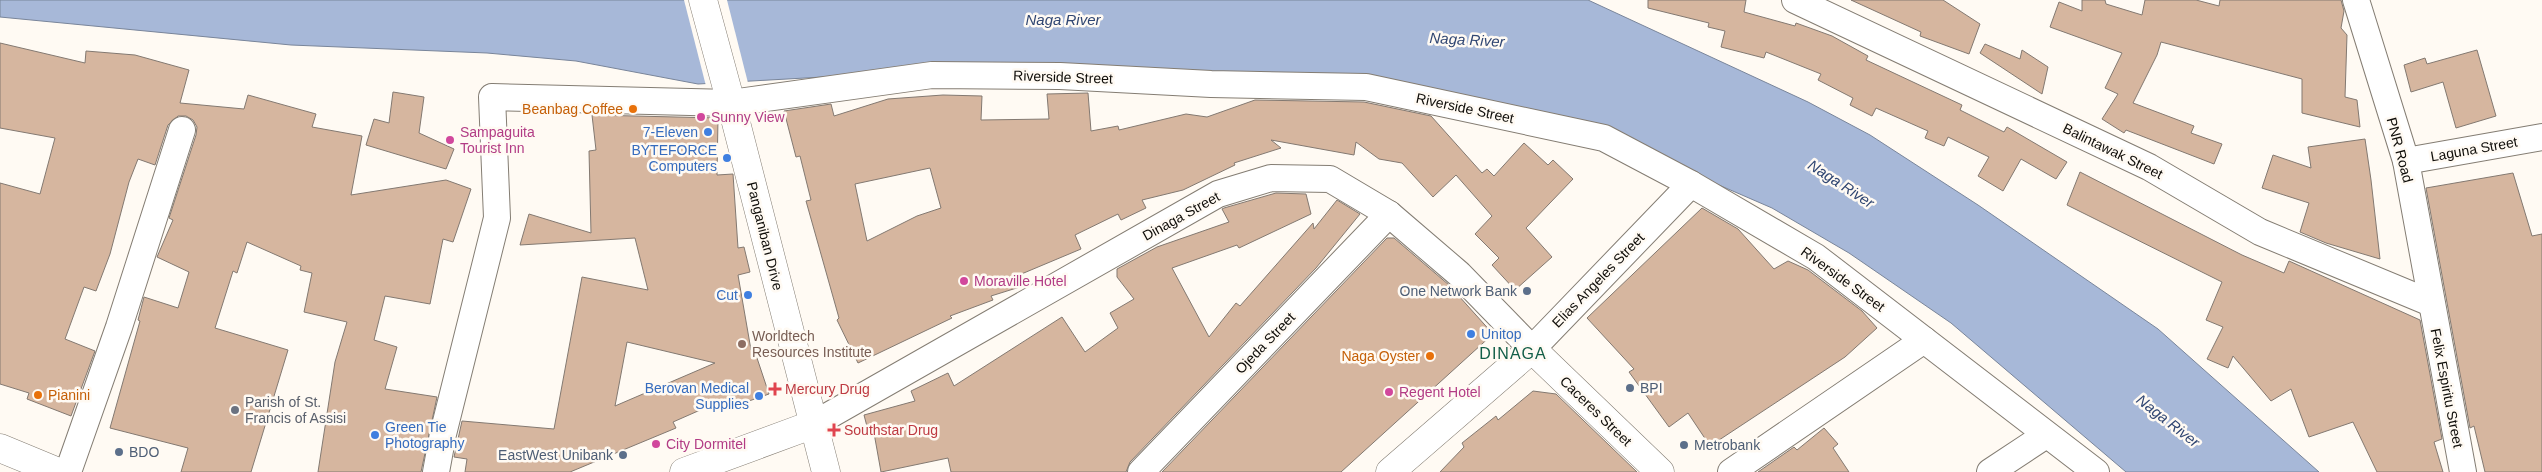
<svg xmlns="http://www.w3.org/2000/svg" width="2542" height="472" font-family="Arial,sans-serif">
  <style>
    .water { fill: #a7b8d8; stroke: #79859a }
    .pier { fill: #fffaf3 }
    .building { fill: #d6b69f; stroke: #837971; fill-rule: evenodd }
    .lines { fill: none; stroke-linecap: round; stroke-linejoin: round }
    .minor-casing { stroke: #847d73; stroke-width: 28 }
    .secondary-casing { stroke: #847d73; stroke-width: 29 }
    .minor { stroke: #fff; stroke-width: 26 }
    .secondary { stroke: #fff; stroke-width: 28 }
    .food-dot { fill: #e8710a; stroke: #fffaf3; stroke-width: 2 }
    .hotel-dot { fill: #d1479c; stroke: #fffaf3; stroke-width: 2 }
    .shop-dot { fill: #3f7fe0; stroke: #fffaf3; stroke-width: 2 }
    .service-dot { fill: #5c6f8a; stroke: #fffaf3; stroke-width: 2 }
    .education-dot { fill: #8d6e63; stroke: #fffaf3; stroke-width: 2 }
    .health-dot { fill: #e0444e; stroke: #fffaf3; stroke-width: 2 }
    .worship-dot { fill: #6b7280; stroke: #fffaf3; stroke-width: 2 }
    .labels { text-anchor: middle; stroke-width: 5; stroke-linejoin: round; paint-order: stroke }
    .street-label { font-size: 14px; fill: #0f0d09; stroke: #fffaf3 }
    .food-label { font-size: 14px; fill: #c56008; stroke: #fffaf3; text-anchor: end }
    .hotel-label { font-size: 14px; fill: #b23c85; stroke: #fffaf3; text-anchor: start }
    .shop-label { font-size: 14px; fill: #366cbe; stroke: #fffaf3; text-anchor: end }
    .service-label { font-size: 14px; fill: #4e5e75; stroke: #fffaf3; text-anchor: start }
    .education-label { font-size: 14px; fill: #785e54; stroke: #fffaf3; text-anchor: start }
    .health-label { font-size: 14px; fill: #be3a42; stroke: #fffaf3; text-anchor: start }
    .worship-label { font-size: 14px; fill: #5b616d; stroke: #fffaf3; text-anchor: start }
    .water-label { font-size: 15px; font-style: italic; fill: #304672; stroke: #fffaf3 }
    .quarter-label { font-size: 16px; letter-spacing: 1px; fill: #125e48; stroke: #fffaf3 }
  </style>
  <rect width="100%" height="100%" fill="#fffaf3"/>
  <polygon class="water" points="0,0 1588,0 1808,102 1870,135 1978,205 2158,329 2319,472 2126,472 1951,323 1849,253 1772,208 1705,179 1392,82 1037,65 698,84 576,61 487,53 291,45 0,17"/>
  <polygon class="pier" points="684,0 727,0 748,83 706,86"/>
  <g class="building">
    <polygon points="1648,0 1746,0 1744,12 1795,26 1796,23 1832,36 1868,56 1866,60 1962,105 1960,110 2004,132 2007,127 2067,162 2056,179 2021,159 2003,191 1978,176 1989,157 1948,137 1944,146 1925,138 1928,131 1876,108 1872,116 1850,105 1853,98 1818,80 1821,74 1766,52 1764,58 1721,47 1725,31 1708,27 1709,23 1648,8"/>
    <polygon points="1851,0 1943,0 1980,24 1969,54 1920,36 1921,32"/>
    <polygon points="2082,0 2105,0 2106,4 2142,15 2145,0 2196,0 2219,6 2220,0 2341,0 2344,11 2341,28 2347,35 2345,97 2357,100 2360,127 2302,113 2302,79 2161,42 2157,55 2133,103 2194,126 2191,133 2222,144 2214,164 2126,130 2124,133 2102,119 2118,94 2105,88 2122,53 2050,27 2059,2 2082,11"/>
    <polygon points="0,43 85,63 86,51 135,55 189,70 180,103 244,109 248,95 316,114 312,127 362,136 351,195 446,180 471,189 453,242 443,239 430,304 385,296 374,340 397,347 385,389 437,397 421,472 318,472 335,362 347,322 304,312 312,273 300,270 301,266 247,242 237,273 233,271 215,328 288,350 251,472 181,472 188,448 110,428 140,321 138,320 144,297 178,308 189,272 157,257 173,220 169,218 196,135 197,127 193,120 186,116 178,116 168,125 155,165 138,159 129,182 110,254 96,291 84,287 65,339 95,351 71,416 27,399 29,393 0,384 0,183 40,194 55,138 0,128"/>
    <polygon points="1985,44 2020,59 2022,50 2048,67 2042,94 1980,53"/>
    <polygon points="2477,50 2496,116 2456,128 2443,82 2411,92 2404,65 2425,58 2427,64"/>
    <polygon points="393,92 424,97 419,133 454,149 446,169 366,145 374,119 389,123"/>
    <path d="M1088 93 1091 131 1118 126 1119 130 1186 114 1207 117 1255 100 1364 102 1431 116 1482 173 1487 169 1494 176 1524 143 1548 165 1553 160 1573 179 1526 228 1552 257 1515 290 1492 265 1499 258 1475 234 1492 216 1456 175 1433 197 1402 163 1379 159 1356 142 1354 155 1271 140 1281 148 1234 163 1235 165 1183 190 1142 200 1146 208 1121 220 1118 214 1075 235 1081 249 1019 275 1023 286 991 296 993 300 950 316 952 318 858 363 837 320 839 318 806 201 811 200 800 156 796 157 784 111 831 104 834 116 888 99 943 95 982 96 981 120 1049 119 1047 94ZM930 168 941 208 917 216 867 241 855 184Z"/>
    <path d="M592 115 718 118 717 175 733 174 738 248 744 247 750 272 738 275 751 350 754 349 769 394 726 409 723 400 673 422 676 428 570 472H465L467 459 454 457 462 421 554 429 582 277 648 290 635 238 520 245 529 214 591 233 589 151 596 150ZM627 342 715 363 615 406Z"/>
    <polygon points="2365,139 2371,180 2380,259 2326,243 2300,232 2309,203 2262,188 2273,155 2311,168 2308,147"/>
    <polygon points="2080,172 2242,255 2284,273 2289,261 2420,320 2442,439 2434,442 2443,472 2377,472 2353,422 2309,437 2291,389 2271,401 2233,356 2228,368 2207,359 2223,327 2206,320 2222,282 2067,205"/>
    <polygon points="2513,173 2532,236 2542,234 2542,472 2485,472 2474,426 2470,428 2426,188"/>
    <polygon points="1276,193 1306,194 1311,214 1239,248 1237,245 1172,268 1209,337 1236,303 1240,306 1313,223 1314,229 1337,200 1360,214 1316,268 1130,462 1126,472 951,472 948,458 881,472 874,433 869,434 864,415 915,401 911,391 948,373 954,386 1062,317 1085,352 1118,328 1110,313 1134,299 1117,277 1117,269 1157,247 1229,222 1222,209 1224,208"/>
    <polygon points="1702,208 1738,229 1774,269 1788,261 1808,270 1862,311 1877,328 1845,357 1710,446 1688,413 1669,427 1629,372 1634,369 1587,318"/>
    <polygon points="1387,238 1394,238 1449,285 1493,334 1341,472 1162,472"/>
    <polygon points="1533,391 1556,394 1637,472 1440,472 1464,447 1462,443 1496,416 1498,420"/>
    <polygon points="1824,428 1838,444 1833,448 1849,472 1758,472 1794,447 1797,450"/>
  </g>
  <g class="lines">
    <g class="minor-casing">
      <g id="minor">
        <polyline points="1795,0 2149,167 2260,232 2431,303"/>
        <polyline points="2356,0 2406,161 2463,472"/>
        <polyline points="2406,161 2542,137"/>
        <polyline points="814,424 1218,194 1271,178 1330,179 1389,214 1459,274 1532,349 1691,184"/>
        <polyline points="68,472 119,327 182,130"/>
        <polyline points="436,472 443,434 497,218 492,97 731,103 932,75 1060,76 1211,84 1366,87 1604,138 1691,184 1816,257 2096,472"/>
        <polyline points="1141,472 1389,214"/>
        <polyline points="1731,472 1924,340"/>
        <polyline points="1990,472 2046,435"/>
      </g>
    </g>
    <g class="secondary-casing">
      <g id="secondary">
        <polyline points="703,0 731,103 826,472"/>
        <polyline points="0,448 58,472"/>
        <polyline points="684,472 814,424"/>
        <polyline points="1390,472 1532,349 1660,472"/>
      </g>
    </g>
    <use href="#minor" class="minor"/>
    <use href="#secondary" class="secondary"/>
  </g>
  <g class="food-dot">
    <circle cx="633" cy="109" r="5"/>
    <circle cx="1430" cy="356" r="5"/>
    <circle cx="38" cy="395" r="5"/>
  </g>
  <g class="hotel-dot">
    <circle cx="701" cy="117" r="5"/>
    <circle cx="450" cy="140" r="5"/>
    <circle cx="964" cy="281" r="5"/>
    <circle cx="1389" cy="392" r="5"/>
    <circle cx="656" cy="444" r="5"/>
  </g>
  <g class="shop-dot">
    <circle cx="708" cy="132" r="5"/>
    <circle cx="727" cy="158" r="5"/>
    <circle cx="748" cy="295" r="5"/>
    <circle cx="1471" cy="334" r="5"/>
    <circle cx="759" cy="396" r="5"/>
    <circle cx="375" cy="435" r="5"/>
  </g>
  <g class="service-dot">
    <circle cx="1527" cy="291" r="5"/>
    <circle cx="1630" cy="388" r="5"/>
    <circle cx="1684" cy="445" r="5"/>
    <circle cx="119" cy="452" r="5"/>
    <circle cx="623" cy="455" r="5"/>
  </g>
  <circle class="education-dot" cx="742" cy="344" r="5"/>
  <g class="health-dot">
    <path d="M772.5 381.5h5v5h5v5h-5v5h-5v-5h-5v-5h5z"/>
    <path d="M831.5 422.5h5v5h5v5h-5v5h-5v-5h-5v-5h5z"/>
  </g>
  <circle class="worship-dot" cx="235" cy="410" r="5"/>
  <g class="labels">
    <g class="street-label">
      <text transform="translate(1063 77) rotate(2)" y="5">Riverside Street</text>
      <text transform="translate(1465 108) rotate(12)" y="5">Riverside Street</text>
      <text transform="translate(2474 149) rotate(-10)" y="5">Laguna Street</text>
      <text transform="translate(2400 150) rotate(75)" y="5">PNR Road</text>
      <text transform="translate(2113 151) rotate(26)" y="5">Balintawak Street</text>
      <text transform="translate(1181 216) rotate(-29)" y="5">Dinaga Street</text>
      <text transform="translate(765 236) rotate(76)" y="5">Panganiban Drive</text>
      <text transform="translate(1843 279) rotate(36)" y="5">Riverside Street</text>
      <text transform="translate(1598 280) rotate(-46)" y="5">Elias Angeles Street</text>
      <text transform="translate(1265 343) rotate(-46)" y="5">Ojeda Street</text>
      <text transform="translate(2447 388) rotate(79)" y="5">Felix Espiritu Street</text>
      <text transform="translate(1596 411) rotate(44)" y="5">Caceres Street</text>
    </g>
    <g class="food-label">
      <text x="623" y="114">Beanbag Coffee</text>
      <text x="1420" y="361">Naga Oyster</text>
      <text x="48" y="400" text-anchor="start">Pianini</text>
    </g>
    <g class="hotel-label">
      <text x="711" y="122">Sunny View</text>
      <text x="460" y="137">Sampaguita<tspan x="460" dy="16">Tourist Inn</tspan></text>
      <text x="974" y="286">Moraville Hotel</text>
      <text x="1399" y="397">Regent Hotel</text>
      <text x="666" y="449">City Dormitel</text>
    </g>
    <g class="shop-label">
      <text x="698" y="137">7-Eleven</text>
      <text x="717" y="155">BYTEFORCE<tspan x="717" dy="16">Computers</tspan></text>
      <text x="738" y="300">Cut</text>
      <text x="1481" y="339" text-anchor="start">Unitop</text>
      <text x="749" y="393">Berovan Medical<tspan x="749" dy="16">Supplies</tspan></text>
      <text x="385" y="432" text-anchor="start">Green Tie<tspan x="385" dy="16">Photography</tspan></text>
    </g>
    <g class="service-label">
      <text x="1517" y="296" text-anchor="end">One Network Bank</text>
      <text x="1640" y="393">BPI</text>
      <text x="1694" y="450">Metrobank</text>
      <text x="129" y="457">BDO</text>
      <text x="613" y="460" text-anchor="end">EastWest Unibank</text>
    </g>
    <g class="education-label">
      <text x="752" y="341">Worldtech<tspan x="752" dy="16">Resources Institute</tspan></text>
    </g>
    <g class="health-label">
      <text x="785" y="394">Mercury Drug</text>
      <text x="844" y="435">Southstar Drug</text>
    </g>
    <g class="worship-label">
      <text x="245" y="407">Parish of St.<tspan x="245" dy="16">Francis of Assisi</tspan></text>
    </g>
    <g class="water-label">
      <text x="1063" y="25">Naga River</text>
      <text transform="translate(1467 40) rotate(3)" y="5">Naga River</text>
      <text transform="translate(1841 184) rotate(33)" y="5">Naga River</text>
      <text transform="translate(2168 421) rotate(38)" y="5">Naga River</text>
    </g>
    <g class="quarter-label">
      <text x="1513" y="359">DINAGA</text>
    </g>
  </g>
</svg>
